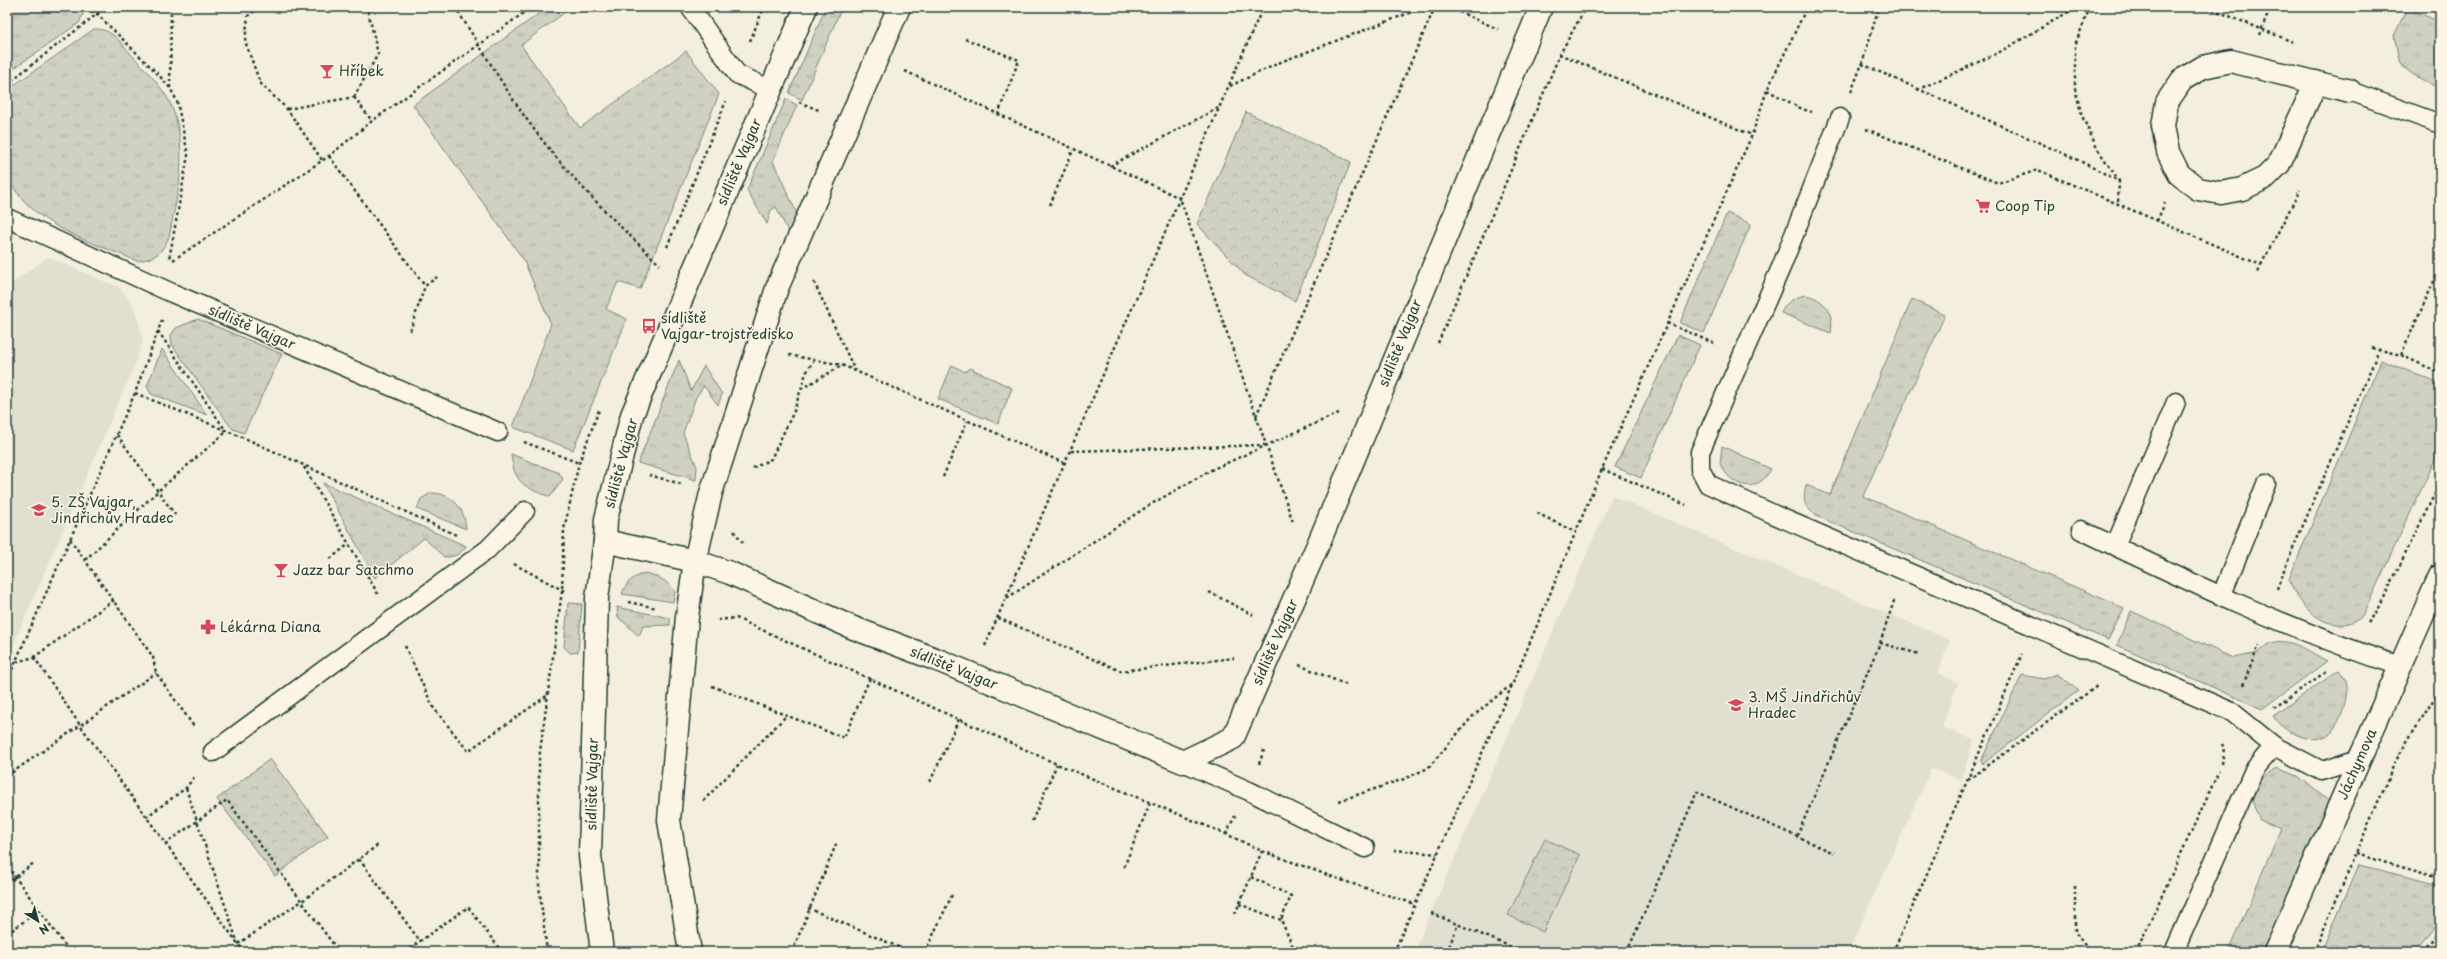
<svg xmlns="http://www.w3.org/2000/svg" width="2447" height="959" font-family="'Playpen Sans',sans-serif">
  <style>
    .built { fill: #e1dfd0 }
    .grass { fill: url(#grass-tufts); stroke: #78877b }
    .forest { fill: url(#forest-crowns); stroke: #78877b }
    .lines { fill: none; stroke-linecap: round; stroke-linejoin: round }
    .service-casing { stroke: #1f3d34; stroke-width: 21 }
    .pedestrian-casing { stroke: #1f3d34; stroke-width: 25 }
    .minor-casing { stroke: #1f3d34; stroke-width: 25 }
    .path { stroke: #1f3d34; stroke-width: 2.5; stroke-dasharray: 3 3; stroke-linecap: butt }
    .service { stroke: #fcf5e5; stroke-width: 18 }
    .pedestrian { stroke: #fcf5e5; stroke-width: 22 }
    .minor { stroke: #fcf5e5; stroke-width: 22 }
    .labels { text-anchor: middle; stroke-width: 3; stroke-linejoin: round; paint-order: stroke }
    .poi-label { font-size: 14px; fill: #1f3d34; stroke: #fcf5e5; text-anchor: start }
    .street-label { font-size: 14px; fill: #1f3d34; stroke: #fcf5e5 }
  </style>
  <defs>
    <pattern id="grass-tufts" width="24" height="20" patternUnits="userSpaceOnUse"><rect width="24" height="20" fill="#d0d1c2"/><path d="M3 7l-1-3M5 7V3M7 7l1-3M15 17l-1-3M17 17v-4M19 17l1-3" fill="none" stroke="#b2b4a7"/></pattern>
    <pattern id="forest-crowns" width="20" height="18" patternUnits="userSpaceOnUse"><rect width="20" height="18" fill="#d0d1c2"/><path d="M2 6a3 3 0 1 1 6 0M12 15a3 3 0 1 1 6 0" fill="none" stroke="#b2b4a7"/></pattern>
  </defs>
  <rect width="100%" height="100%" fill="#f3eede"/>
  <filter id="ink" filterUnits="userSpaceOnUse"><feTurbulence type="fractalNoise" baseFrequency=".025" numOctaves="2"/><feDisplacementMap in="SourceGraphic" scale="8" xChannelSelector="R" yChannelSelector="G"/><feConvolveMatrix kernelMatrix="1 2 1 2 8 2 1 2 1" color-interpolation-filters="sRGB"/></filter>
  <g filter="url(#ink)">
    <g class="built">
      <polygon points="48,257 120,288 134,307 143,339 136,362 7,659 7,287"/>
      <polygon points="1612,496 1950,640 1938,673 1958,683 1942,727 1974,740 1961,779 1931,769 1848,952 1414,952"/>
    </g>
    <g class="grass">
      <polygon points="7,7 76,7 83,14 79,23 7,73"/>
      <polygon points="548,7 572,7 521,45 580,128 686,51 719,94 640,289 618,282 606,309 627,319 573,450 513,427 551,324 523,259 413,105"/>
      <polygon points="826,7 842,7 802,100 789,93"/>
      <polygon points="2407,8 2440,22 2440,89 2412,74 2400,64 2394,36"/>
      <path d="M94 29C111 28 120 41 130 53 143 67 157 81 167 97 187 133 182 179 173 216 171 227 170 239 163 248 157 257 147 260 137 261 88 240 32 227 7 176V90Z"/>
      <polygon points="786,99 797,105 773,161 797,214 789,233 776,207 771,210 767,224 747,190"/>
      <polygon points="1727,213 1751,224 1704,333 1680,323"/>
      <path d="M1805 295C1824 298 1835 313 1831 333L1781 313C1786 302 1793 298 1805 295Z"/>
      <path d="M1912 299 1945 315 1863 496 2124 608 2108 640 1826 520C1807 510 1801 507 1806 485L1830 495Z"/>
      <polygon points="198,319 282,354 244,433 233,429 228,423 172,345 171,335 176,328"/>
      <polygon points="1678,335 1700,345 1641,478 1615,467"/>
      <polygon points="162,349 207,415 151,394 147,386"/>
      <polygon points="679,360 691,391 704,366 722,394 718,405 704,386 696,397 683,433 697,467 696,480 638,463"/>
      <path d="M2381 360 2440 384V449L2362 617C2330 638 2299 609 2289 579Z"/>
      <path d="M1722 446 1771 469C1757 495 1732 488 1720 464Z"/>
      <path d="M511 454 559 473 563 479 550 497C524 487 514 483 511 454Z"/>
      <path d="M323 483 466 546C460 555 454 557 444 557L424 538 375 578Z"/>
      <path d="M431 493C452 493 465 508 466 529L417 509 421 499Z"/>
      <path d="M645 573C658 576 668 581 675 592L673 602 622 594C626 582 633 577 645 573Z"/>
      <polygon points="568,603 582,604 578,652 570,653 564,647"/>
      <polygon points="617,607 670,618 670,625 643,626 639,636 618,617"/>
      <path d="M2131 611 2233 658 2259 653C2278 628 2306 650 2327 661L2262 709 2117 645Z"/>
      <path d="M2339 670C2341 673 2345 677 2346 680 2350 694 2340 729 2326 736 2307 745 2284 730 2273 716Z"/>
      <polygon points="2057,674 2079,690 1983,764 1981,761 2022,675 2044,679"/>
      <path d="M2276 768 2298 776 2331 803 2266 952H2228L2281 829 2260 820C2245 791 2252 784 2276 768Z"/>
      <polygon points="2359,865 2440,885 2440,920 2415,952 2321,952"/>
    </g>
    <g class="forest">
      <polygon points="1246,112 1351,162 1295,301 1245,275 1197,224"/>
      <polygon points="952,365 965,372 970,368 1012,388 998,424 938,399"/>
      <polygon points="270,759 328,836 275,876 217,799"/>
      <polygon points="1545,839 1580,855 1543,932 1508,915"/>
    </g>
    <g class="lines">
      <g class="service-casing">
        <g id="service">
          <polyline points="690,7 737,74 769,89"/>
          <polyline points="2350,91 2440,124"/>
          <polyline points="1840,118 1782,265 1700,452 1700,469 1708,484 1775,515 2232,712 2274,746 2322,771 2358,759"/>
          <polyline points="7,218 172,293 498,432"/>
          <path d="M2081 530C2185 580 2289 630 2400 666"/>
          <polyline points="2115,546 2176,402"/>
          <polyline points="2221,597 2266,484"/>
          <polyline points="213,752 488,549 525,511"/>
          <polyline points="1183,762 1249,791 1365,848"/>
          <polyline points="2174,952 2254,770 2274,746"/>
        </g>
      </g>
      <g class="pedestrian-casing">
        <polyline id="pedestrian" points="2316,82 2279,164 2265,178 2242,189 2221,193 2198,189 2179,174 2168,152 2163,126 2167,102 2182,80 2203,67 2231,61 2338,88 2350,91"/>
      </g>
      <g class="minor-casing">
        <g id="minor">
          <polyline points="605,541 695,561 730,573 851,627 940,661 1183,762 1233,738 1320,540 1541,7"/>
          <polyline points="602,952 590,856 597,598 605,541 606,519 632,415 806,7"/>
          <polyline points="690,952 669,820 687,617 695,561 711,493 777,288 899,7"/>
          <polyline points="2275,952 2440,576"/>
        </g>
      </g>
      <g class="path">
        <polyline points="86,7 97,14 156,72 170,88 177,101 188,155 169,260"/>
        <polyline points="259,7 248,16 245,41 260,83 287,109 322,160"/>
        <path d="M455 7C485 53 512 103 547 146 581 189 621 227 660 265"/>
        <polyline points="1448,7 1498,29"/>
        <polyline points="2090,7 2075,45 2075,89 2082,116 2097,148 2119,181"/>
        <polyline points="2207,7 2293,42"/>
        <polyline points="2259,35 2271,7"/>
        <polyline points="965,39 1019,60 998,114"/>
        <polyline points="750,41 764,7"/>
        <polyline points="1559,54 1752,135"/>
        <polyline points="1862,64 2078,160 2119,181 2118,204"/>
        <polyline points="905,71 1180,198 1293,522"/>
        <polyline points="7,84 106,7"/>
        <polyline points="1230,86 1283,61 1425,7"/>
        <polyline points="170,88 171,7"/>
        <polyline points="1767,90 1802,109 1812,112"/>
        <polyline points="1917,90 1998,53 2077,7"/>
        <polyline points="1851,92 1862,64 1879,7"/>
        <polyline points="354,97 378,54 367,7"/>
        <polyline points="354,97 372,121"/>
        <polyline points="799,102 821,111"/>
        <polyline points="287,109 354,97"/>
        <polyline points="1866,129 1998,183 2038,170 2261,265 2258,273"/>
        <polyline points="329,156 425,286"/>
        <polyline points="1110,166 1218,108"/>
        <polyline points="1050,205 1073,150"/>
        <polyline points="2157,221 2165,203"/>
        <polyline points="667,247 726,101"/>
        <polyline points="173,260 329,156 372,121 532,7"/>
        <polyline points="2261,265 2300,190"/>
        <polyline points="814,282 855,371"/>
        <polyline points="1667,323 1716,344"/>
        <polyline points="158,331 226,431"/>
        <polyline points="410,331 425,286 437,277"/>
        <polyline points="1438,343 1560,54 1586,7"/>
        <polyline points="2372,348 2401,355 2440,373"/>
        <polyline points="789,355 842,365 1066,464"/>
        <polyline points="2401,355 2440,268"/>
        <polyline points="801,389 841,366"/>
        <polyline points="135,393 249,440 456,535"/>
        <polyline points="1256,416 1435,7"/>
        <polyline points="117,435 176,516"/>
        <polyline points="524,442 579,463"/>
        <polyline points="1071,451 1265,445"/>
        <polyline points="304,467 378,594"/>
        <polyline points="753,468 771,459 794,411 806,373 814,360"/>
        <polyline points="1602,469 1686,505"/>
        <polyline points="649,475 681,484"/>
        <polyline points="943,477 967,421"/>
        <polyline points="1537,513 1575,532"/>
        <polyline points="734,531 743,543"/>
        <polyline points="70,539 153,657 156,673 195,728"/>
        <polyline points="330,559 349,544"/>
        <polyline points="85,560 158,491 226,432"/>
        <polyline points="514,564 566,592"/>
        <polyline points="2278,589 2285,567 2379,350"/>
        <polyline points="1209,592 1253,615"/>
        <polyline points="1007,598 1148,506 1211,470 1339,413"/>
        <polyline points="628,602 657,608"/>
        <polyline points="998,618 1121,671 1234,658"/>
        <polyline points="718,620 736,618 1057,764 1226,834 1262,851 1344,881 1415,904"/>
        <polyline points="2368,623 2378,610 2440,483"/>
        <polyline points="1880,643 1919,654"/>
        <polyline points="405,646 433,707 468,751 548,695"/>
        <polyline points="985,646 1263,7"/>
        <polyline points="34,657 80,725 244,952"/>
        <polyline points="16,662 34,657 114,600"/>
        <polyline points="1299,665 1347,685"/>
        <polyline points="7,681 135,393 162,320"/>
        <polyline points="2243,685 2259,645"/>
        <polyline points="712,686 844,738 870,678"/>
        <polyline points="2274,708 2327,671"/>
        <polyline points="1259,764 1264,750"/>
        <polyline points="2222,764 2224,748 2222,744"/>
        <polyline points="7,776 156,673"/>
        <polyline points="1968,780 2097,686"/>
        <polyline points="930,782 959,719"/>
        <polyline points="186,788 237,941"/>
        <polyline points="703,801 787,715"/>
        <polyline points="1339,801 1404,779 1428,768 1472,717 1512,684"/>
        <polyline points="146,817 186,788 195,776"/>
        <polyline points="1032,821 1057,764"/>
        <polyline points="1226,834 1235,816"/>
        <polyline points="1797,836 1880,643 1895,598"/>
        <polyline points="165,844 227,800 339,952"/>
        <polyline points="1394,850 1437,854"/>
        <polyline points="2356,854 2440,878"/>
        <polyline points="359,859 420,941"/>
        <polyline points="7,866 70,952"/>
        <polyline points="1124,867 1150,803"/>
        <polyline points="1251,877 1291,896 1281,920 1294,949 1293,952"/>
        <polyline points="7,884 35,862"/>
        <polyline points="2075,886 2075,932 2090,952"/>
        <polyline points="1239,904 1281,920"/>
        <polyline points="808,908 910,952"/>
        <polyline points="1431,913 1523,952"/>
        <polyline points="1235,914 1262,851"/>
        <polyline points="7,934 39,910"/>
        <polyline points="7,943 14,952"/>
        <polyline points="238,944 302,901 378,845"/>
        <polyline points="722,948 730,952"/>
        <polyline points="405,952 468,907 502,952"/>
        <polyline points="547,952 539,885 539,759 562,591 564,529 579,463 599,410"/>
        <polyline points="792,952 837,842"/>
        <polyline points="925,952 953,893"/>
        <polyline points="1394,952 1513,683 1602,469 1752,135 1767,90 1807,7"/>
        <polyline points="1447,952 1458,924"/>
        <polyline points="1627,952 1697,792 1834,853"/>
        <polyline points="1893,952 2022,654"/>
        <polyline points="2136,952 2219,771"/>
        <polyline points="2314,952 2395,762 2440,689"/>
        <polyline points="2423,952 2440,931"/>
      </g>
      <use href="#service" class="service"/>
      <use href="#pedestrian" class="pedestrian"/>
      <use href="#minor" class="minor"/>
    </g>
  </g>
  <defs>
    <g id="bar-bare" transform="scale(1.2)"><path d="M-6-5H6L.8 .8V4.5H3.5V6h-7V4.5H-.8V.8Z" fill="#d1495b" stroke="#fcf5e5" stroke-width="2.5" paint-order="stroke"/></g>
    <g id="supermarket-bare" transform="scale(1.2)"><path d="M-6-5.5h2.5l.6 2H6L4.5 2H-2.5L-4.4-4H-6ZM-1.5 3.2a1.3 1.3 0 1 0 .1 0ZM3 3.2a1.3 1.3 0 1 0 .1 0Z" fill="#d1495b" stroke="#fcf5e5" stroke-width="2.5" paint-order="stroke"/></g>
    <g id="bus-bare" transform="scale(1.2)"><path d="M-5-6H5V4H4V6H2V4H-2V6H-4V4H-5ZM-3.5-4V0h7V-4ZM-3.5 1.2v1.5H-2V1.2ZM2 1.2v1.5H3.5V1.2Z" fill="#d1495b" stroke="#fcf5e5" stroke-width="2.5" paint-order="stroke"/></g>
    <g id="school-bare" transform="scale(1.2)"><path d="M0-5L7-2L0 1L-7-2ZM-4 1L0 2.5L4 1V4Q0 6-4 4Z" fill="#d1495b" stroke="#fcf5e5" stroke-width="2.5" paint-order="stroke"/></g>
    <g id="pharmacy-bare" transform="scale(1.2)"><path d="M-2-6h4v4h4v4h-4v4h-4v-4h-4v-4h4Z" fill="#d1495b" stroke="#fcf5e5" stroke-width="2.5" paint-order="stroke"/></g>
  </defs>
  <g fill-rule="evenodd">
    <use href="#bar-bare" x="327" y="71"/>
    <use href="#supermarket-bare" x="1983" y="206"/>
    <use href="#bus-bare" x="649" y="326"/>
    <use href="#school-bare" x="39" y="510"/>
    <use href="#bar-bare" x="281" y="570"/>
    <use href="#pharmacy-bare" x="208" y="627"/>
    <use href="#school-bare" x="1736" y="705"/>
  </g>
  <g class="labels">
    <g class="poi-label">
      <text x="339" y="76">Hříbek</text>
      <text x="1995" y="211">Coop Tip</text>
      <text x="661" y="323">sídliště<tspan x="661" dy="16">Vajgar-trojstředisko</tspan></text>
      <text x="51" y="507">5. ZŠ Vajgar,<tspan x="51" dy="16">Jindřichův Hradec</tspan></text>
      <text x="293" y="575">Jazz bar Satchmo</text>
      <text x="220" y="632">Lékárna Diana</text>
      <text x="1748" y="702">3. MŠ Jindřichův<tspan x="1748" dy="16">Hradec</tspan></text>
    </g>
    <g class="street-label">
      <text transform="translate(739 162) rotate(-67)" y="5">sídliště Vajgar</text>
      <text transform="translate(252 327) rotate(23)" y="5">sídliště Vajgar</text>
      <text transform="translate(1400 343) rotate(-68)" y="5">sídliště Vajgar</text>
      <text transform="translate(621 463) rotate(-75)" y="5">sídliště Vajgar</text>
      <text transform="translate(1275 642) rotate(-66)" y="5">sídliště Vajgar</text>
      <text transform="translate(954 668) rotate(22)" y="5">sídliště Vajgar</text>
      <text transform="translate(2357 764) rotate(-66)" y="5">Jáchymova</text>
      <text transform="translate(592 784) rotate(-89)" y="5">sídliště Vajgar</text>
    </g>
  </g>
  <rect width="2447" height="959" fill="none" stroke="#fcf5e5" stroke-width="24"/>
  <rect x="12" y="12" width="2423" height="935" fill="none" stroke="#1f3d34" stroke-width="1.5" filter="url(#ink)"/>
  <g transform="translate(38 921) rotate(143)" stroke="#fcf5e5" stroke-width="3" paint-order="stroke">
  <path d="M0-3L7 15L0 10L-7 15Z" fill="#1f3d34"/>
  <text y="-6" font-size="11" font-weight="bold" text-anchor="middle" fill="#1f3d34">N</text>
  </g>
</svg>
